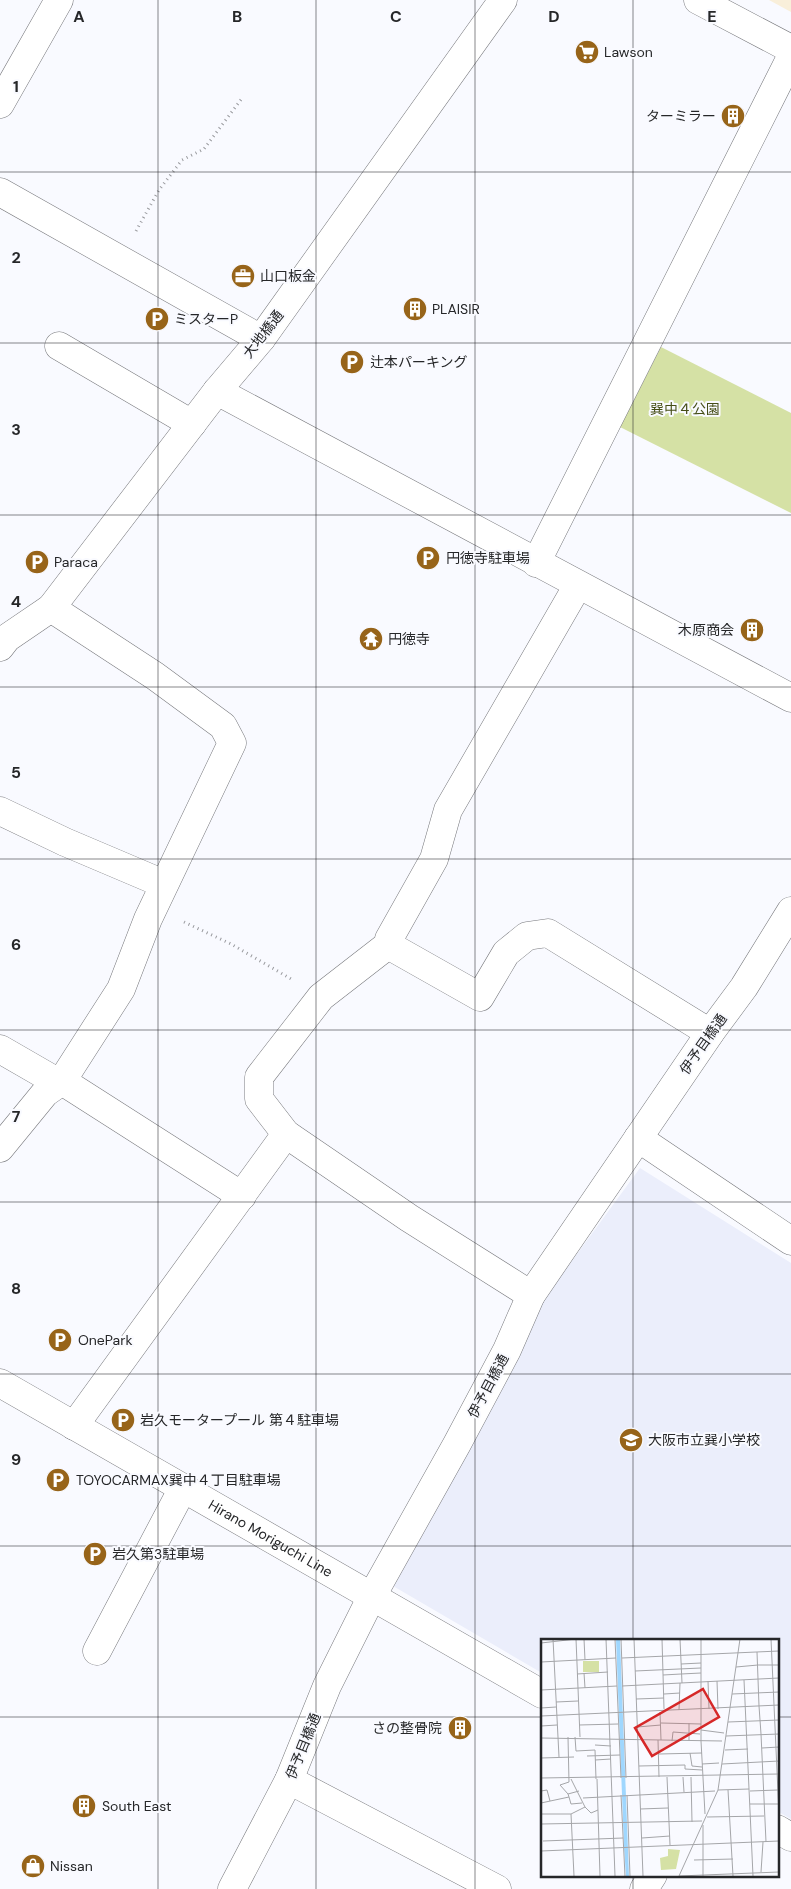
<svg xmlns="http://www.w3.org/2000/svg" width="791" height="1889" font-family="'DM Sans','Noto Sans JP',sans-serif">
  <style>
    .commercial { fill: #f9efda }
    .built { fill: #ebeefb }
    .green { fill: #d5e1a5 }
    .lines { fill: none; stroke-linecap: round; stroke-linejoin: round }
    .street-casing { stroke: #78797d; stroke-width: 29 }
    .secondary-casing { stroke: #78797d; stroke-width: 29 }
    .path { stroke: #999a9e; stroke-width: 3; stroke-dasharray: 1 4; stroke-linecap: butt }
    .street { stroke: #fff; stroke-width: 28 }
    .secondary { stroke: #fff; stroke-width: 28 }
    .grid { fill: none; stroke: #262729; stroke-width: 1; stroke-opacity: 0.55 }
    .labels { text-anchor: middle; stroke-width: 4; stroke-linejoin: round; paint-order: stroke }
    .poi-label { font-size: 14px; fill: #262729; stroke: #f9faff; text-anchor: start }
    .street-label { font-size: 14px; fill: #262729; stroke: #f9faff }
    .park-label { font-size: 14px; fill: #464e17; stroke: #f9faff }
    .inset-road { fill: none; stroke: #a5a6a9; stroke-width: 1 }
    .view { fill: #d62828; fill-opacity: 0.15; stroke: #d62828; stroke-width: 2.5 }
    .inset-edge { fill: none; stroke: #262729; stroke-width: 2.5 }
    .grid-label { font-size: 16px; text-anchor: middle; font-weight: bold; fill: #262729; stroke: #f9faff; stroke-width: 4; stroke-linejoin: round; paint-order: stroke }
  </style>
  <rect width="100%" height="100%" fill="#f9faff"/>
  <polygon class="commercial" points="769,0 791,0 791,12"/>
  <polygon class="built" points="640,1168 791,1263 791,1819 777,1811 777,1640 542,1640 542,1673 393,1586 547,1295"/>
  <polygon class="green" points="661,347 791,413 791,513 620,427"/>
  <g class="lines">
    <g class="street-casing">
      <g id="street">
        <polyline points="0,104 59,0"/>
        <polyline points="0,192 261,339"/>
        <polyline points="59,346 192,424"/>
        <polyline points="217,391 791,698"/>
        <polyline points="536,563 791,57"/>
        <polyline points="0,647 7,638 51,608 217,391 261,339 503,0"/>
        <polyline points="0,811 65,842 164,884"/>
        <polyline points="388,945 480,997 506,953 527,936 548,933 710,1033"/>
        <polyline points="0,1049 52,1079 62,1081 242,1196"/>
        <polyline points="638,1138 791,1241"/>
        <polyline points="0,1148 45,1093 62,1081 121,989 148,919 232,743 223,726 155,676 51,608"/>
        <polyline points="531,1295 409,1218 286,1134 259,1099 259,1077 321,997 388,945 389,939 434,859 448,810 578,585"/>
        <polyline points="74,1426 286,1134"/>
        <polyline points="97,1651 183,1488"/>
        <polyline points="289,1780 497,1889"/>
        <polyline points="644,1889 653,1875"/>
      </g>
    </g>
    <g class="secondary-casing">
      <g id="secondary">
        <polyline points="698,0 791,49"/>
        <path id="s1" d="M0 1383 542 1694"/>
        <polyline points="777,1829 791,1837"/>
        <polyline points="232,1889 289,1780 327,1686 372,1596 457,1444 507,1350 531,1295 710,1033 744,987 791,911"/>
      </g>
    </g>
    <g class="path">
      <polyline points="136,231 159,190 182,160 204,149 243,97"/>
      <polyline points="184,922 231,944 293,980"/>
    </g>
    <use href="#street" class="street"/>
    <use href="#secondary" class="secondary"/>
  </g>
  <path class="grid" d="M158 0V1889M316 0V1889M475 0V1889M633 0V1640M0 172H791M0 343H791M0 515H791M0 687H791M0 859H791M0 1030H791M0 1202H791M0 1374H791M0 1546H791M0 1717H542M777 1717H791M633 1875V1889"/>
  <defs>
    <g id="supermarket-disc" transform="scale(1.25)"><circle r="9.5" fill="#976419" stroke="#f9faff"/><path d="M-6-5.5h2.5l.6 2H6L4.5 2H-2.5L-4.4-4H-6ZM-1.5 3.2a1.3 1.3 0 1 0 .1 0ZM3 3.2a1.3 1.3 0 1 0 .1 0Z" fill="#fff"/></g>
    <g id="building-disc" transform="scale(1.25)"><circle r="9.5" fill="#976419" stroke="#f9faff"/><path d="M-4-6H4V6H1V3H-1V6H-4ZM-2.5-4.3h1.7v1.8h-1.7ZM.8-4.3h1.7v1.8H.8ZM-2.5-1h1.7V.8h-1.7ZM.8-1h1.7V.8H.8Z" fill="#fff"/></g>
    <g id="office-disc" transform="scale(1.25)"><circle r="9.5" fill="#976419" stroke="#f9faff"/><path d="M-6-3h4V-5.5h4V-3h4V5H-6ZM-1-4.5V-3h2v-1.5ZM-6 0V1H6V0Z" fill="#fff"/></g>
    <g id="parking-disc" transform="scale(1.25)"><circle r="9.5" fill="#976419" stroke="#f9faff"/><path d="M-3.5-5.5H1a3.5 3.5 0 0 1 0 7H-1V5.5H-3.5ZM-1-3.4V-.6H.8a1.4 1.4 0 0 0 0-2.8Z" fill="#fff"/></g>
    <g id="temple-disc" transform="scale(1.25)"><circle r="9.5" fill="#976419" stroke="#f9faff"/><path d="M0-6L5-2H3V0L6.5 2.5H4V6H1.5V3h-3V6H-4V2.5H-6.5L-3 0V-2H-5Z" fill="#fff"/></g>
    <g id="school-disc" transform="scale(1.25)"><circle r="9.5" fill="#976419" stroke="#f9faff"/><path d="M0-5L7-2L0 1L-7-2ZM-4 1L0 2.5L4 1V4Q0 6-4 4Z" fill="#fff"/></g>
    <g id="shop-disc" transform="scale(1.25)"><circle r="9.5" fill="#976419" stroke="#f9faff"/><path d="M-5-2.5h2.3a2.7 3.5 0 0 1 5.4 0H5L5.5 6h-11ZM-1.5-2.5h3a1.5 2.3 0 0 0-3 0Z" fill="#fff"/></g>
  </defs>
  <g fill-rule="evenodd">
    <use href="#supermarket-disc" x="587" y="52"/>
    <use href="#building-disc" x="733" y="116"/>
    <use href="#office-disc" x="243" y="276"/>
    <use href="#building-disc" x="415" y="309"/>
    <use href="#parking-disc" x="157" y="319"/>
    <use href="#parking-disc" x="352" y="362"/>
    <use href="#parking-disc" x="428" y="558"/>
    <use href="#parking-disc" x="37" y="562"/>
    <use href="#building-disc" x="752" y="630"/>
    <use href="#temple-disc" x="371" y="639"/>
    <use href="#parking-disc" x="60" y="1340"/>
    <use href="#parking-disc" x="123" y="1420"/>
    <use href="#school-disc" x="631" y="1440"/>
    <use href="#parking-disc" x="58" y="1480"/>
    <use href="#parking-disc" x="95" y="1554"/>
    <use href="#building-disc" x="460" y="1728"/>
    <use href="#building-disc" x="84" y="1806"/>
    <use href="#shop-disc" x="33" y="1866"/>
  </g>
  <g class="labels">
    <g class="poi-label">
      <text x="604" y="57">Lawson</text>
      <text x="716" y="121" text-anchor="end">ターミラー</text>
      <text x="260" y="281">山口板金</text>
      <text x="432" y="314">PLAISIR</text>
      <text x="174" y="324">ミスターP</text>
      <text x="370" y="367">辻本パーキング</text>
      <text x="446" y="563">円徳寺駐車場</text>
      <text x="54" y="567">Paraca</text>
      <text x="734" y="635" text-anchor="end">木原商会</text>
      <text x="388" y="644">円徳寺</text>
      <text x="78" y="1345">OnePark</text>
      <text x="140" y="1425">岩久モータープール 第４駐車場</text>
      <text x="648" y="1445">大阪市立巽小学校</text>
      <text x="76" y="1485">TOYOCARMAX巽中４丁目駐車場</text>
      <text x="112" y="1559">岩久第3駐車場</text>
      <text x="442" y="1733" text-anchor="end">さの整骨院</text>
      <text x="102" y="1811">South East</text>
      <text x="50" y="1871">Nissan</text>
    </g>
    <g class="street-label">
      <text transform="translate(263 334) rotate(-52)" y="5">大地橋通</text>
      <text transform="translate(703 1044) rotate(-55)" y="5">伊予目橋通</text>
      <text transform="translate(488 1386) rotate(-62)" y="5">伊予目橋通</text>
      <text dy="5" stroke="none"><textPath href="#s1" startOffset="312">Hirano Moriguchi Line</textPath></text>
      <text transform="translate(303 1746) rotate(-68)" y="5">伊予目橋通</text>
    </g>
    <g class="park-label">
      <text x="685" y="414">巽中４公園</text>
    </g>
  </g>
  <g transform="translate(541 1639)">
    <rect width="238" height="238" fill="#f9faff"/>
    <path d="M42 22H58V33H42ZM127 210 139 211 135 230 120 231 119 219 127 217Z" fill="#d5e1a5"/>
    <path d="M75 0H79L88 237H85L83 208Z" fill="#9fd7fe"/>
    <path class="inset-road" d="M12 0 18 118M35 0 39 98M43 0 44 21M65 0 74 237M74 0 80 139M80 0 85 139M93 0 102 237M121 0 123 70M139 0 141 44M160 0V102L164 175M230 0 238 176M0 4 35 0M216 13 218 67M81 19 238 12M0 23 75 19M140 25 160 24M217 26H238M195 28 217 26M94 32 160 29M43 34 44 49M36 35 67 33M140 35 160 34M122 36 140 35M203 41 212 237M167 42 168 70M176 42 177 70M81 47 238 39M0 51 76 47M123 55 139 54M191 55 238 53M95 60 123 59M15 63 37 62M218 67 220 95M0 69 15 68M138 71 139 44M119 73 120 101M0 77 238 66M187 83 238 81M120 84 160 85M38 86 77 85M0 87 16 86M96 88 120 86M160 91 183 94M220 95 225 203M185 97 238 95M27 98 28 143 19 146 27 155M34 98 35 112 54 111 55 140M0 99 181 102M117 101 118 138M131 102 132 93 159 95M148 102V84M54 106 70 107M221 109 238 108M184 111 207 110M149 114 151 127 161 128M118 115 161 114M46 117 79 116M0 119 33 118M54 121 70 120M161 125 178 124M181 125 238 122M98 127 144 126V130L161 131M126 138 129 206M142 138 143 153M150 138 151 183M0 139 238 135M56 140 59 237M177 151 208 150M187 151 192 237M0 152 6 151 9 162M209 152 237 151M80 156 84 237M86 156 89 237M28 158 30 165 41 164M42 159 174 152M0 164 28 158 27 155 38 152M209 165H238M44 168 50 174 57 171M99 170 127 169M0 175H30L44 168 30 140M30 175 33 237M166 178 223 177M0 185 161 182M0 191V208M101 199 129 197M2 202 82 199M0 212 238 202M153 221 192 220M220 233 222 203M138 237 238 233M138 237 177 151 199 0M162 237V186"/>
    <path class="view" d="M162 50 178 78 111 117 94 89Z"/>
    <rect width="238" height="238" class="inset-edge"/>
  </g>
  <g class="grid-label">
    <text x="79" y="22">A</text>
    <text x="237" y="22">B</text>
    <text x="396" y="22">C</text>
    <text x="554" y="22">D</text>
    <text x="712" y="22">E</text>
    <text x="16" y="92">1</text>
    <text x="16" y="263">2</text>
    <text x="16" y="435">3</text>
    <text x="16" y="607">4</text>
    <text x="16" y="778">5</text>
    <text x="16" y="950">6</text>
    <text x="16" y="1122">7</text>
    <text x="16" y="1294">8</text>
    <text x="16" y="1465">9</text>
  </g>
</svg>
